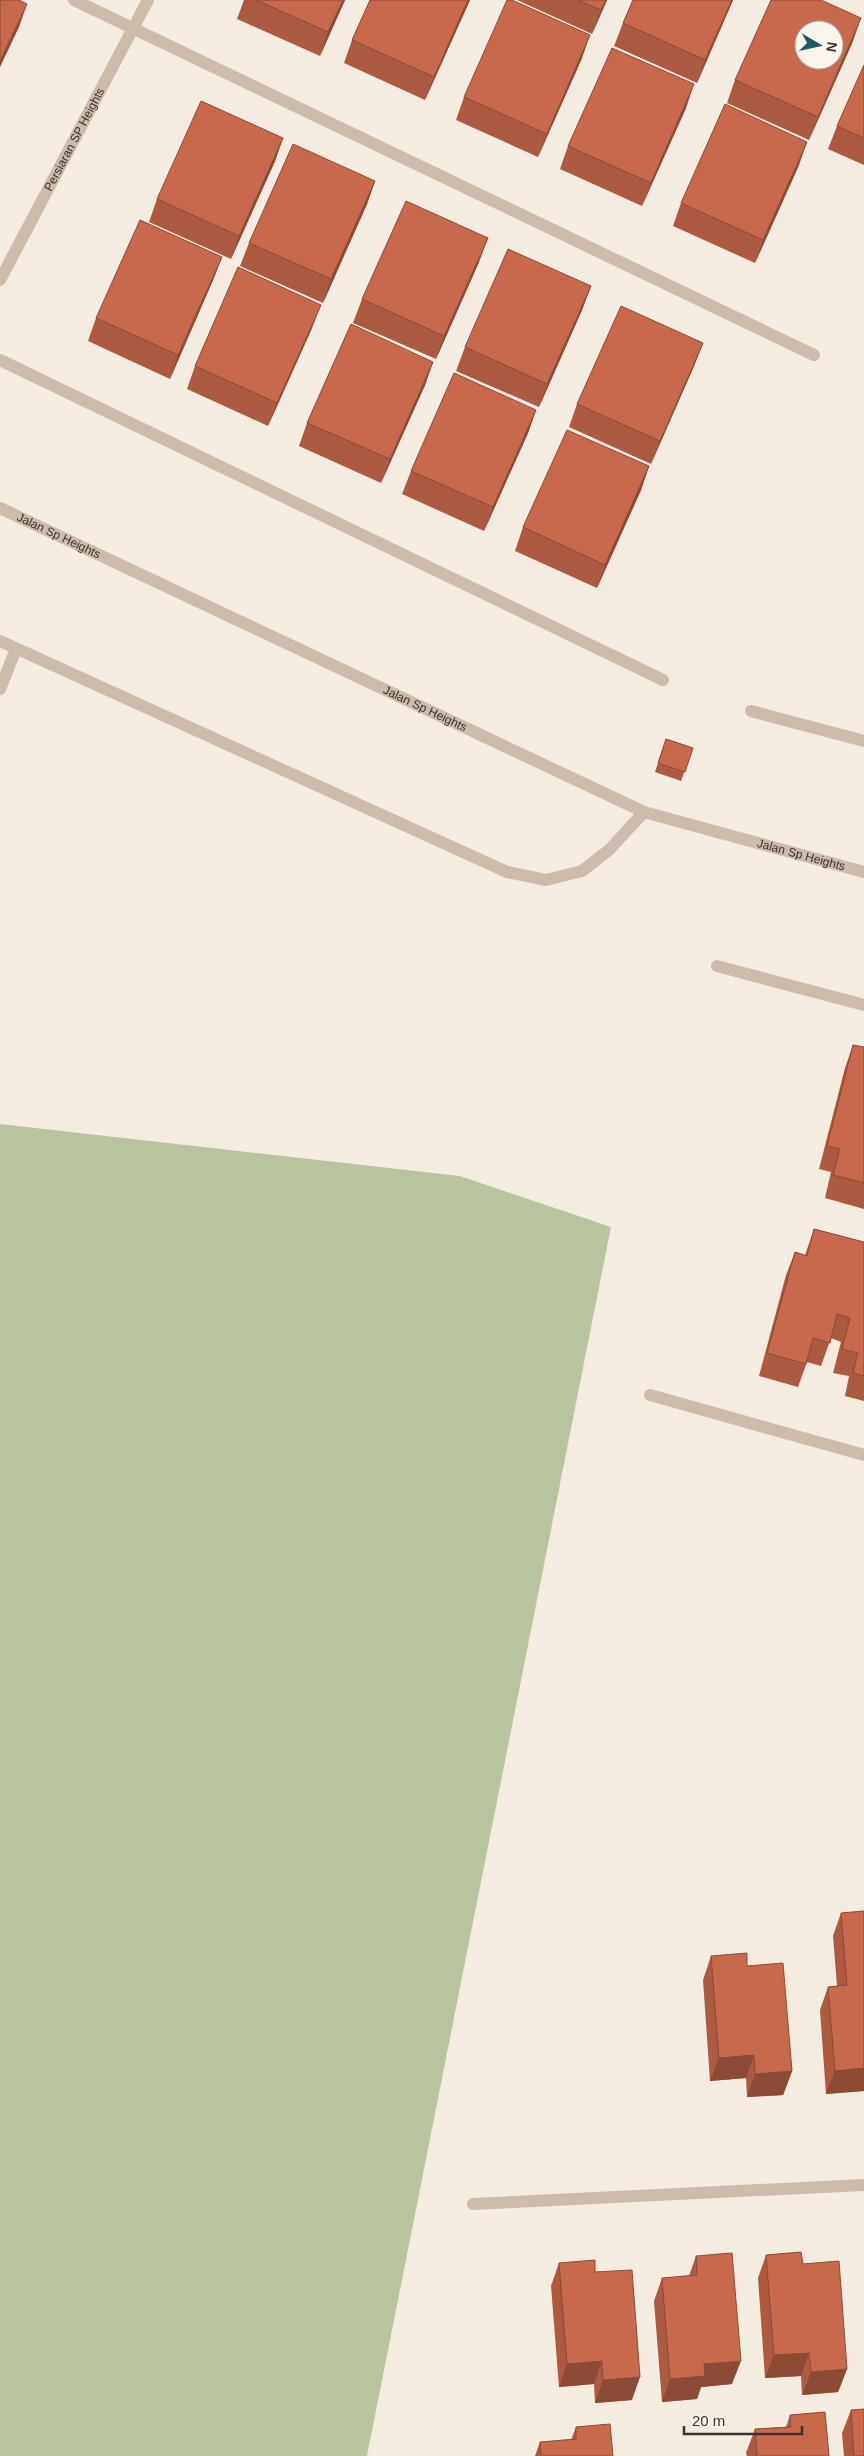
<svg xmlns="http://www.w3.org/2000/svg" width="864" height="2456" font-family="Arial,sans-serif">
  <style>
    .green { fill: #b8c4a0 }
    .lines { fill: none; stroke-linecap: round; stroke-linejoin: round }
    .street { stroke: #cdbbac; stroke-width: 12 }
    .wall { fill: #ac5a40 }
    .shaded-wall { fill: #8c4a34 }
    .building { fill: #c8694b; stroke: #8c4a34; fill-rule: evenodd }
    .labels { text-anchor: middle; stroke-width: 4.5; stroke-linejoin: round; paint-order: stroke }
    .street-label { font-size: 12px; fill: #3b302b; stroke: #fbf5ee }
  </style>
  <rect width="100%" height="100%" fill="#f4ebe1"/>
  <polygon class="green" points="0,1124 460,1176 611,1227 367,2456 0,2456"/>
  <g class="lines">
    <g class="street">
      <polyline points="74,0 814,355"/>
      <path id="s1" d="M0 280 148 0"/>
      <polyline points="0,360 663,680"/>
      <path id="s2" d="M0 508 644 812 864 872"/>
      <polyline points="0,641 507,872 546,880 582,871 609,850 644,812"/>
      <polyline points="0,689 16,649"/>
      <polyline points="751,711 864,741"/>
      <polyline points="717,966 864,1005"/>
      <polyline points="650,1395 864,1455"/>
      <polyline points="473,2204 864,2185"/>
    </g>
  </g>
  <g class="wall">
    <polygon points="244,0 345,0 320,56 237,19"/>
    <polygon points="370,0 470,0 425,100 344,63 352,40"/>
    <polygon points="517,0 607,0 592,34"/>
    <polygon points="633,0 733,0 697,83 614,46 623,23"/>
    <polygon points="853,41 809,140 727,103 735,80"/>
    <polygon points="582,58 538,157 456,120 464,97"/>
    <polygon points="864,65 864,165 828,149 837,126"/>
    <polygon points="686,108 642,206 560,169 568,146"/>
    <polygon points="283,138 275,161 231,259 149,222 157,199"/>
    <polygon points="799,165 755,263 673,226 681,203"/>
    <polygon points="375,181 367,204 323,303 240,266 249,243"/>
    <polygon points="222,257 213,280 170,379 88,341 96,318"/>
    <polygon points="479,262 436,359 353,323 362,299"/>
    <polygon points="591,286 582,310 539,407 456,371 465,347"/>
    <polygon points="312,328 268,426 187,389 195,366"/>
    <polygon points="703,343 694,366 651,464 569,427 577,404"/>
    <polygon points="433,362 425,385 381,483 299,446 307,423"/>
    <polygon points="536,410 528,433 484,531 402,494 411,471"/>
    <polygon points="649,466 641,490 597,588 515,551 523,527"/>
    <polygon points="666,739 693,748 681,781 655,772"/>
    <polygon points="853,1045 864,1047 864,1209 825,1198 831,1172 819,1169 845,1068"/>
    <polygon points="814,1229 864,1242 864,1401 845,1396 849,1376 833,1373 841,1342 831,1338 821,1366 807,1362 798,1387 759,1376 786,1275 795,1252 805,1255"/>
    <polygon points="841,1913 864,2091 826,2094 820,2010 828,1987 837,1986 833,1936"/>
    <polygon points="711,1956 747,1966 792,2071 783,2095 747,2097 746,2078 710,2081 703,1980"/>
    <polygon points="766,2255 803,2264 847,2369 838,2392 802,2395 801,2376 765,2378 758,2278"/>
    <polygon points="696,2256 732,2384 701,2387 697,2399 662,2402 654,2301 662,2278 689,2276"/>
    <polygon points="559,2263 595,2272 632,2400 595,2403 594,2384 559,2387 551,2286"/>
    <polygon points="851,2410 864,2456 844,2456 842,2433"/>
    <polygon points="790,2415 829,2456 747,2456 746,2453 755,2429 786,2427"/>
    <polygon points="576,2427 613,2456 535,2456 540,2442 571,2440"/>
  </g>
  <g class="shaded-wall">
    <polygon points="343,0 345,0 320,56 328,32"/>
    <polygon points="468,0 470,0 425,100 434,77"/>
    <polygon points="606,0 607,0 592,34 601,10"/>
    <polygon points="732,0 733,0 697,83 705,60"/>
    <polygon points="27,4 19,27 0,67 0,61"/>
    <polygon points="861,18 853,41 809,140 818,117"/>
    <polygon points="590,35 582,58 538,157 547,134"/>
    <polygon points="694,84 686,108 642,206 651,183"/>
    <polygon points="283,138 275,161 231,259 239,236"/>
    <polygon points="807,142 799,165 755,263 763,240"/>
    <polygon points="375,181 367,204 323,303 331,279"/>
    <polygon points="488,238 479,262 436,359 444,336"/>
    <polygon points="222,257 213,280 170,379 178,355"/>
    <polygon points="591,286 582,310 539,407 547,384"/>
    <polygon points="321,305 312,328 268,426 277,403"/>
    <polygon points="703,343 694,366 651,464 660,441"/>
    <polygon points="433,362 425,385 381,483 390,459"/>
    <polygon points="536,410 528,433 484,531 493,507"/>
    <polygon points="649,466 641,490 597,588 605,565"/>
    <polygon points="754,2055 746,2078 710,2081 719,2058"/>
    <polygon points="864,2068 864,2091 826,2094 835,2071"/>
    <polygon points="792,2071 783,2095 747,2097 755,2074"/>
    <polygon points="809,2353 801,2376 765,2378 774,2355"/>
    <polygon points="602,2361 594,2384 559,2387 567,2364"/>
    <polygon points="741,2361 732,2384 701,2387 697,2399 662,2402 670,2379 704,2364"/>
    <polygon points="847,2369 838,2392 802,2395 811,2372"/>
    <polygon points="640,2377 632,2400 595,2403 603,2380"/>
  </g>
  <g class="building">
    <polygon points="0,0 19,0 27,4 0,61"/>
    <polygon points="256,0 343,0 328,32"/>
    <polygon points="370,0 468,0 434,77 352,40"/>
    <polygon points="507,0 512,0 590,35 547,134 464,97"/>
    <polygon points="578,0 606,0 601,10"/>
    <polygon points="633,0 732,0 705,60 623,23"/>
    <path d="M771 0H821L861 18 818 117 735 80ZM804 30H834V60H804Z"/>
    <polygon points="612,48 694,84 651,183 568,146"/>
    <polygon points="864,65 864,138 837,126"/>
    <polygon points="201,101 283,138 239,236 157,199"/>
    <polygon points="725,104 807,142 763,240 681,203"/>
    <polygon points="293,144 375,181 331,279 249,243"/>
    <polygon points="406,201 488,238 444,336 362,299"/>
    <polygon points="140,220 222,257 178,355 96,318"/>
    <polygon points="508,249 591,286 547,384 465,347"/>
    <polygon points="238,267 321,305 277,403 195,366"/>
    <polygon points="621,306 703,343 660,441 577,404"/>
    <polygon points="351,324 433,362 390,459 307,423"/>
    <polygon points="454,373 536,410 493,507 411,471"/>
    <polygon points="567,430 649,466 605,565 523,527"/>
    <polygon points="666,739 693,748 685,772 658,763"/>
    <polygon points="853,1045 864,1047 864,1183 833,1175 840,1149 827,1146"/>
    <polygon points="814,1229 864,1242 864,1376 853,1373 858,1353 842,1349 850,1318 837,1314 830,1343 813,1338 806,1364 767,1353 795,1252 807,1256"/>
    <polygon points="864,1911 864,2068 835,2071 828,1987 847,1985 841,1913"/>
    <polygon points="747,1953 747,1966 783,1963 792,2071 755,2074 754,2055 719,2058 711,1956"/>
    <polygon points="801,2252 803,2264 839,2261 847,2369 811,2372 809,2353 774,2355 766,2255"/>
    <polygon points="732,2253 741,2361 704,2364 705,2376 670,2379 662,2278 697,2275 696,2256"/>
    <polygon points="595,2260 595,2272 632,2270 640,2377 603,2380 602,2361 567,2364 559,2263"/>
    <polygon points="864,2409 864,2456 854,2456 851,2410"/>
    <polygon points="825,2412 829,2456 757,2456 755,2429 791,2427 790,2415"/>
    <polygon points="610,2424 613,2456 541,2456 540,2442 576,2439 576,2427"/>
  </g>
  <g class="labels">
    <g class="street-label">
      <text dy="4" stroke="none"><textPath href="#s1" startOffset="159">Persiaran SP Heights</textPath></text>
      <text dy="4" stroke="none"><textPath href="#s2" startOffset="65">Jalan Sp Heights</textPath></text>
      <text dy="4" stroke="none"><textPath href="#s2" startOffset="470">Jalan Sp Heights</textPath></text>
      <text dy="4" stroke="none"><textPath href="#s2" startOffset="875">Jalan Sp Heights</textPath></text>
    </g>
  </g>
  <g transform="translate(819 45) rotate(99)"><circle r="24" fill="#fbf5ee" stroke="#aea6a0"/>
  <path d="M0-4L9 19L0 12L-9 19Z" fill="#1f5a5e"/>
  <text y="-8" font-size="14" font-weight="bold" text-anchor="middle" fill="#3b302b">N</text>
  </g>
  <path d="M684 2426v8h118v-8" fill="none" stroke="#3b302b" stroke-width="2.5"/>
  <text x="692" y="2426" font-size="15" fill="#3b302b" stroke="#fbf5ee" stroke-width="4" paint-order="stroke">20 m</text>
</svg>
